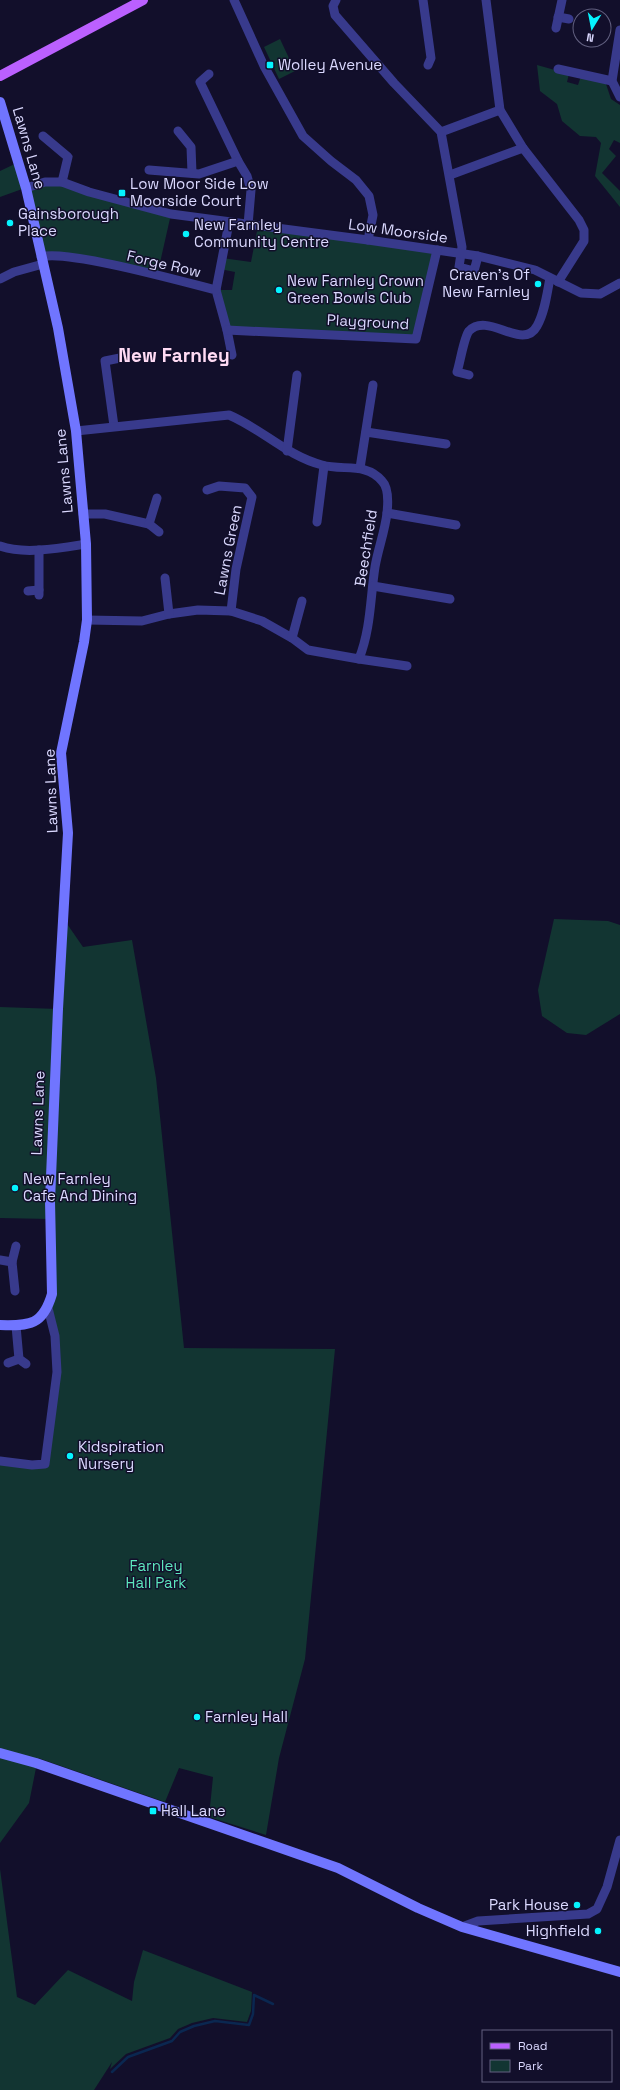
<svg xmlns="http://www.w3.org/2000/svg" width="620" height="2090" font-family="'Space Grotesk',sans-serif">
  <style>
    .green { fill: #123532 }
    .lines { fill: none; stroke-linecap: round; stroke-linejoin: round }
    .stream { stroke: #0a2750; stroke-width: 2.5 }
    .street { stroke: #383a8c; stroke-width: 9 }
    .secondary { stroke: #7075ff; stroke-width: 10 }
    .primary { stroke: #bb60ff; stroke-width: 10 }
    .poi-dot { fill: #05f4ff; stroke: #120f2b; stroke-width: 1.5 }
    .labels { text-anchor: middle; stroke-width: 3; stroke-linejoin: round; paint-order: stroke }
    .poi-label { font-size: 15px; fill: #dbd9ff; stroke: #120f2b; text-anchor: start }
    .street-label { font-size: 15px; fill: #dbd9ff; stroke: #120f2b }
    .park-label { font-size: 15px; fill: #5de7bd; stroke: #120f2b }
    .district-label { font-size: 19px; font-weight: bold; fill: #ffdbf4; stroke: #120f2b }
  </style>
  <rect width="100%" height="100%" fill="#120f2b"/>
  <g class="green">
    <polygon points="280,39 295,71 279,79 264,47"/>
    <polygon points="537,65 569,74 567,82 578,85 581,76 606,84 611,99 620,105 620,143 614,140 609,149 616,156 602,173 620,191 620,207 595,176 601,143 596,137 580,136 562,121 557,104 540,91"/>
    <polygon points="19,162 26,188 45,182 171,214 157,276 97,263 41,257 25,188 0,197 0,171"/>
    <polygon points="258,226 437,250 416,339 227,330 216,290 232,290 235,272 220,269 222,258 251,262"/>
    <polygon points="63,918 83,947 132,940 156,1078 184,1348 335,1349 305,1659 279,1758 266,1835 209,1817 213,1777 179,1768 165,1802 38,1758 29,1803 0,1843 0,1461 45,1464 57,1372 51,1323 50,1219 0,1218 0,1007 58,1009"/>
    <polygon points="554,919 608,921 620,925 620,1014 586,1035 567,1033 542,1016 538,990"/>
    <polygon points="0,1869 17,1997 35,2005 68,1970 132,2001 134,1982 143,1950 252,1992 251,2011 247,2022 213,2018 192,2023 178,2029 170,2038 126,2054 110,2069 112,2062 94,2090 0,2090"/>
  </g>
  <g class="lines">
    <polyline class="stream" points="112,2072 128,2057 172,2041 180,2032 194,2026 215,2021 249,2025 253,2014 254,1995 273,2004"/>
    <g class="street">
      <polyline points="234,0 264,66 303,136 331,161 356,180 369,196 373,215 368,240"/>
      <polyline points="336,0 333,6 335,15 394,83 441,132 462,247 459,267 474,271 478,256"/>
      <polyline points="423,0 431,58 428,65"/>
      <polyline points="486,0 500,110 523,148 579,220 584,230 584,241 558,282"/>
      <polyline points="558,17 569,19"/>
      <polyline points="556,28 562,0"/>
      <polyline points="620,30 612,81 620,97"/>
      <polyline points="558,69 612,81"/>
      <polyline points="209,74 200,82 238,161 247,176 251,190 248,225"/>
      <polyline points="178,131 191,147 192,173"/>
      <polyline points="441,132 500,110"/>
      <polyline points="43,136 68,157 62,182"/>
      <polyline points="149,170 199,174 238,161"/>
      <polyline points="450,175 523,148"/>
      <polyline points="26,188 45,182 62,182 89,192 171,214 368,240 478,256 535,270 581,293 600,294 620,283"/>
      <path d="M41 257C66 249 184 282 216 290L227 330 232 355"/>
      <polyline points="0,279 14,272 43,264"/>
      <polyline points="216,290 229,223"/>
      <polyline points="227,330 416,339 437,250"/>
      <path d="M469 375 457 372C460 363 464 337 469 331 488 311 523 352 537 326 545 312 547 293 550 278"/>
      <polyline points="114,426 105,361 130,356"/>
      <path d="M76 431 229 415C262 429 287 456 322 465 343 471 366 462 382 481 389 488 388 504 387 513 385 531 378 549 375 567 370 600 371 628 359 659L308 650 292 638 262 621 231 611 198 610 169 614 142 621 87 620"/>
      <polyline points="366,432 446,444"/>
      <polyline points="287,451 297,375"/>
      <polyline points="360,468 373,385"/>
      <polyline points="207,490 219,486 245,488 252,497 236,569 231,611"/>
      <polyline points="387,513 456,525"/>
      <polyline points="83,514 105,514 149,524 157,498"/>
      <polyline points="317,522 324,466"/>
      <polyline points="149,524 159,532"/>
      <path d="M0 546C24 555 61 548 86 544"/>
      <polyline points="165,578 169,614"/>
      <polyline points="373,586 450,599"/>
      <polyline points="28,591 39,590"/>
      <polyline points="39,595 39,550"/>
      <polyline points="292,638 302,601"/>
      <polyline points="359,659 407,666"/>
      <polyline points="0,1260 12,1262 15,1291"/>
      <polyline points="12,1262 16,1246"/>
      <polyline points="16,1326 19,1359 26,1364"/>
      <polyline points="8,1363 19,1359"/>
      <polyline points="0,1461 32,1465 45,1464 57,1372 55,1336 48,1308"/>
      <polyline points="462,1927 478,1921 588,1914 597,1909 607,1887 620,1840"/>
    </g>
    <g class="secondary">
      <path d="M0 102 26 188 58 328 76 431 86 544 87 620 84 642 61 753 68 833 58 1009 50 1201 52 1294C43 1325 30 1326 0 1325"/>
      <polyline points="0,1753 36,1763 338,1868 418,1908 462,1927 620,1972"/>
    </g>
    <polyline class="primary" points="0,76 143,0"/>
  </g>
  <g class="poi-dot">
    <rect x="266" y="61" width="8" height="8" rx="2"/>
    <rect x="118" y="189" width="8" height="8" rx="2"/>
    <circle cx="10" cy="223" r="4"/>
    <circle cx="186" cy="234" r="4"/>
    <circle cx="538" cy="284" r="4"/>
    <circle cx="279" cy="290" r="4"/>
    <circle cx="15" cy="1188" r="4"/>
    <circle cx="70" cy="1456" r="4"/>
    <circle cx="197" cy="1717" r="4"/>
    <rect x="149" y="1807" width="8" height="8" rx="2"/>
    <circle cx="577" cy="1905" r="4"/>
    <circle cx="598" cy="1931" r="4"/>
  </g>
  <g class="labels">
    <g class="poi-label">
      <text x="278" y="70">Wolley Avenue</text>
      <text x="130" y="189">Low Moor Side Low<tspan x="130" dy="17">Moorside Court</tspan></text>
      <text x="18" y="219">Gainsborough<tspan x="18" dy="17">Place</tspan></text>
      <text x="194" y="230">New Farnley<tspan x="194" dy="17">Community Centre</tspan></text>
      <text x="530" y="280" text-anchor="end">Craven's Of<tspan x="530" dy="17">New Farnley</tspan></text>
      <text x="287" y="286">New Farnley Crown<tspan x="287" dy="17">Green Bowls Club</tspan></text>
      <text x="23" y="1184">New Farnley<tspan x="23" dy="17">Cafe And Dining</tspan></text>
      <text x="78" y="1452">Kidspiration<tspan x="78" dy="17">Nursery</tspan></text>
      <text x="205" y="1722">Farnley Hall</text>
      <text x="161" y="1816">Hall Lane</text>
      <text x="569" y="1910" text-anchor="end">Park House</text>
      <text x="590" y="1936" text-anchor="end">Highfield</text>
    </g>
    <g class="street-label">
      <text transform="translate(29 148) rotate(74)" y="5">Lawns Lane</text>
      <text transform="translate(398 231) rotate(8)" y="5">Low Moorside</text>
      <text transform="translate(164 264) rotate(13)" y="5">Forge Row</text>
      <text transform="translate(368 322) rotate(3)" y="5">Playground</text>
      <text transform="translate(64 471) rotate(-95)" y="5">Lawns Lane</text>
      <text transform="translate(366 548) rotate(-81)" y="5">Beechfield</text>
      <text transform="translate(228 550) rotate(-79)" y="5">Lawns Green</text>
      <text transform="translate(51 791) rotate(-92)" y="5">Lawns Lane</text>
      <text transform="translate(38 1113) rotate(-88)" y="5">Lawns Lane</text>
    </g>
    <g class="park-label">
      <text x="156" y="1571">Farnley<tspan x="156" dy="17">Hall Park</tspan></text>
    </g>
    <g class="district-label">
      <text x="174" y="362">New Farnley</text>
    </g>
  </g>
  <rect x="482" y="2030" width="130" height="52" fill="#120f2b" stroke="#626080"/>
  <rect x="490" y="2043" width="20" height="6" fill="#bb60ff" stroke="#626080"/>
  <text x="518" y="2050" font-size="12" fill="#dbd9ff">Road</text>
  <rect x="490" y="2060" width="20" height="12" fill="#123532" stroke="#626080"/>
  <text x="518" y="2070" font-size="12" fill="#dbd9ff">Park</text>
  <g transform="translate(592 28) rotate(190)"><circle r="19" fill="#120f2b" stroke="#626080"/>
  <path d="M0-3L7 15L0 10L-7 15Z" fill="#05f4ff"/>
  <text y="-6" font-size="11" font-weight="bold" text-anchor="middle" fill="#dbd9ff">N</text>
  </g>
</svg>
